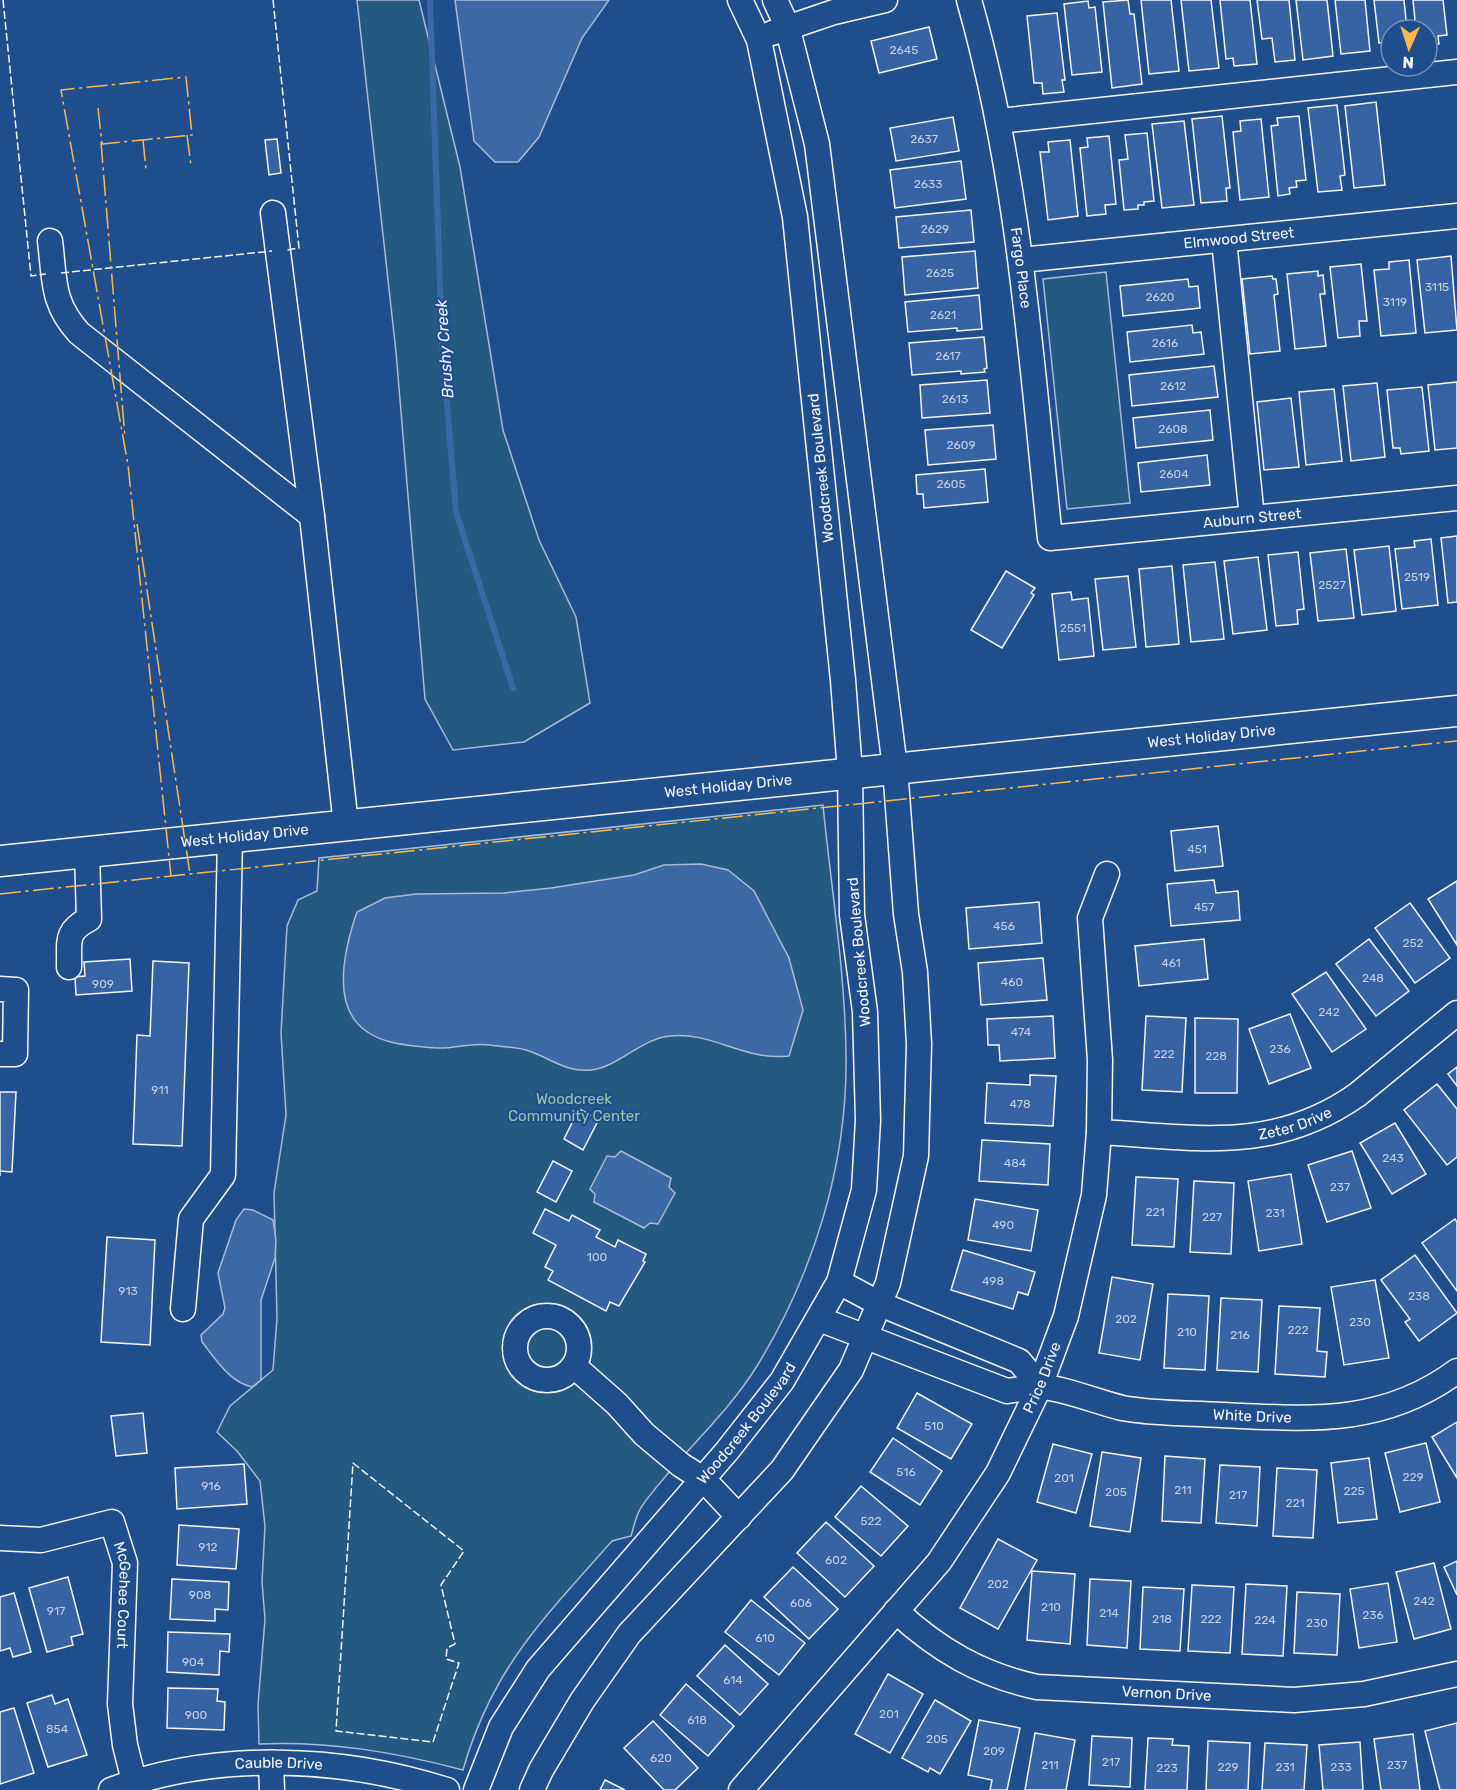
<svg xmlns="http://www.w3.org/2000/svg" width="1457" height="1790" font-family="Rubik,sans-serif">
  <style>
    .green { fill: #245a82; stroke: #a8bbd7; stroke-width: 1.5 }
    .water { fill: #3b69a3; stroke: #a8bbd7; stroke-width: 1.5 }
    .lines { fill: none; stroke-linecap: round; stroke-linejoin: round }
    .stream { stroke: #3b69a3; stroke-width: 6 }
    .building { fill: #3563a3; stroke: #f2f6ff; stroke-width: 1.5 }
    .minor-casing { stroke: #f2f6ff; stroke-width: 27 }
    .major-casing { stroke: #f2f6ff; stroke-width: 33 }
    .minor { stroke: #1f4e8c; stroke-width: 24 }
    .major { stroke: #1f4e8c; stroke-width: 30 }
    .fence { stroke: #f2f6ff; stroke-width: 1.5; stroke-dasharray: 8 3; stroke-linecap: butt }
    .power { stroke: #ffb74d; stroke-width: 1.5; stroke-dasharray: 21 4.5 3 4.5; stroke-linecap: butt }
    .labels { text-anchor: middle; stroke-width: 4.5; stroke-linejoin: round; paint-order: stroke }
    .number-label { font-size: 12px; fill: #c3d1e8 }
    .street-label { font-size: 15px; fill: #f2f6ff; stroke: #1f4e8c }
    .park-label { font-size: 15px; fill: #97c8a6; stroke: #1f4e8c }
    .water-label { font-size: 16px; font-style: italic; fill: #f2f6ff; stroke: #1f4e8c }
  </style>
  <rect width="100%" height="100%" fill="#1f4e8c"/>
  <g class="green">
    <polygon points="357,0 419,0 460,167 503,430 539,540 576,617 590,703 524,742 453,750 425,699 396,352"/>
    <polygon points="1106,272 1130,503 1067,509 1043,279"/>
    <path d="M823 805C831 887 845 970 846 1053 848 1163 814 1273 757 1366 724 1419 677 1457 642 1506 636 1514 634 1527 631 1536L612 1541C544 1618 492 1668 463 1770 395 1752 329 1741 259 1744L258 1705 265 1619 262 1582 265 1526 260 1481 237 1451 217 1432 230 1406 273 1370 277 1318 274 1193 286 1115 281 1033 287 926 298 900 317 891 319 858Z"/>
  </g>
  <g class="water">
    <polygon points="455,0 609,0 582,38 539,137 518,162 495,162 474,141"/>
    <path d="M701 864 728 870 754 891 789 958 803 1010 789 1056C744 1061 711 1031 670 1036 640 1039 619 1067 591 1070 566 1073 549 1057 526 1050 515 1047 502 1047 490 1045 472 1042 454 1049 436 1048 413 1046 385 1045 366 1031 330 1006 345 947 357 912L385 898 416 894 504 893 551 888 634 875 664 865Z"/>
    <polygon points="621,1151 671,1178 669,1187 675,1193 658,1224 650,1223 644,1228 594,1202 595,1194 590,1189 607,1156 615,1157"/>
    <path d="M244 1209 253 1210 273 1220 276 1240 275 1258 261 1300V1380L252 1387C229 1382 216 1359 202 1342L201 1335 223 1314 225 1308 218 1273 236 1220Z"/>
  </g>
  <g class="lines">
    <polyline class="stream" points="430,0 442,343 456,512 513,688"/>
  </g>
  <g class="building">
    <polygon points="1128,0 1130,14 1134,14 1142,84 1112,88 1103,2"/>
    <polygon points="1141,0 1171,0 1179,71 1149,74"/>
    <polygon points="1181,0 1211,0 1219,68 1189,71"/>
    <polygon points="1220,0 1250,0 1257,64 1234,66 1233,58 1226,59"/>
    <polygon points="1257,0 1289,0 1295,60 1275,62 1272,38 1262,39"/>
    <polygon points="1296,0 1327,0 1333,56 1303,60"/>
    <polygon points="1335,0 1365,0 1370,51 1341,54"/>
    <polygon points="1374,0 1404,0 1407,30 1391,30 1391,50 1388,50 1387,42 1379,43"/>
    <polygon points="1413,0 1443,0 1447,35 1438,36 1439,44 1427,46 1427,30 1416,30"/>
    <polygon points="1088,1 1089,8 1095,7 1102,72 1072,75 1064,4"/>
    <polygon points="1057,13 1065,80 1062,80 1064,92 1043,94 1042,83 1034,83 1027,16"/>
    <polygon points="929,27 937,59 879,73 871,41"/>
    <polygon points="1376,102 1385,185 1354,188 1345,106"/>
    <polygon points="1337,105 1345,175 1340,176 1342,190 1318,192 1308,108"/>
    <polygon points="1222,116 1230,188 1226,188 1227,201 1201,203 1192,119"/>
    <polygon points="1299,116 1306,180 1296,181 1297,187 1289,188 1290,194 1278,196 1271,126 1278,125 1277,118"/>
    <polygon points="953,117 959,151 896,161 890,128"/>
    <polygon points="1261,119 1269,197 1240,200 1233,132 1241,131 1240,121"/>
    <polygon points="1184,121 1194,205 1162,208 1152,124"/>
    <polygon points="1147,133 1154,201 1144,202 1144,205 1138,205 1138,209 1124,210 1119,160 1128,159 1125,135"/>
    <polygon points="1109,136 1116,204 1105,205 1106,214 1087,216 1080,148 1088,147 1087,138"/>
    <polygon points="277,139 281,173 269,175 265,140"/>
    <polygon points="1070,140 1078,216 1048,220 1040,152 1049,152 1048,142"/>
    <polygon points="961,161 966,199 895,208 890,170"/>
    <polygon points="971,210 974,242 899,248 896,217"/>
    <polygon points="975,251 978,288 905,295 902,257"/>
    <polygon points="1451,256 1457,330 1425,333 1417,260"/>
    <polygon points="1409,260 1416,333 1381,336 1374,270 1389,269 1389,262"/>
    <polygon points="1361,264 1367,321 1359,321 1360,336 1338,338 1330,267"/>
    <polygon points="1318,271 1318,276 1323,275 1325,294 1320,294 1326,346 1295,349 1287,274"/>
    <polygon points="1272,276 1273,279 1276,279 1278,294 1274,295 1280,351 1250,354 1242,279"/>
    <polygon points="1188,279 1189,287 1198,286 1200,308 1123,316 1120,286"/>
    <polygon points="979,295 982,329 957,331 957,328 908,332 905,302"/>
    <polygon points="1192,325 1193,333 1201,332 1204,354 1130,362 1127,332"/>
    <polygon points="984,337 987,368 984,369 985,372 961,374 961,371 912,375 909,343"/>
    <polygon points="1214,366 1218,397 1132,406 1129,375"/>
    <polygon points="987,380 990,413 922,418 920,385"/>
    <polygon points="1457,382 1457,448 1435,450 1428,385"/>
    <polygon points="1377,383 1385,457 1351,461 1343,386"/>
    <polygon points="1422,387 1429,451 1401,454 1400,448 1393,448 1387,390"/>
    <polygon points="1334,389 1342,461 1306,465 1299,392"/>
    <polygon points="1291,398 1299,467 1264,470 1257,402"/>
    <polygon points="1210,410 1213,440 1136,448 1133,418"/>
    <polygon points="993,425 996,459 928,465 925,430"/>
    <polygon points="1207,455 1210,485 1141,492 1138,463"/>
    <polygon points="985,469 988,502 924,508 923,494 917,494 916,475"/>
    <polygon points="1457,536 1457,602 1448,603 1441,538"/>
    <polygon points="1431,539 1438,605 1402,609 1395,549 1415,547 1414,541"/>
    <polygon points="1389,546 1396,611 1362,615 1354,550"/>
    <polygon points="1346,549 1354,618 1318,621 1310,553"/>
    <polygon points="1298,552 1304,609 1297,610 1298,624 1276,626 1268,555"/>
    <polygon points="1258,557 1267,630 1233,634 1224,561"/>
    <polygon points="1215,562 1224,639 1191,642 1183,565"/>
    <polygon points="1172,566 1179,644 1146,647 1139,569"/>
    <polygon points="1006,571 1035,588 1031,593 1034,595 1002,648 971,630"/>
    <polygon points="1128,576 1136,647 1103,650 1095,579"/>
    <polygon points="1071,592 1072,600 1088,598 1094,656 1059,660 1052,594"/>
    <polygon points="1218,826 1223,866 1175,871 1171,831"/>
    <polygon points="1214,880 1216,893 1238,891 1240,920 1171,926 1167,884"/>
    <polygon points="1457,881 1457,945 1428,899"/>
    <polygon points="1039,902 1042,943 969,949 966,908"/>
    <polygon points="1410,903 1450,958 1415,983 1375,928"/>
    <polygon points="1204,939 1208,979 1139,986 1135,946"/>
    <polygon points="1369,939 1409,991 1376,1016 1336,964"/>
    <polygon points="1043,958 1047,1000 981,1005 978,963"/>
    <polygon points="130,959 132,991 76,995 75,977 85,976 84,962"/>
    <polygon points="153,961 189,963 182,1146 133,1144 137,1035 150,1036"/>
    <polygon points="1326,972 1366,1029 1332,1052 1292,994"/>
    <polygon points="1290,1014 1311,1068 1269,1084 1249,1029"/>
    <polygon points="1053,1016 1055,1058 1000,1061 999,1045 988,1045 987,1019"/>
    <polygon points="1146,1016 1186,1018 1182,1092 1142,1090"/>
    <polygon points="1195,1018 1238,1019 1237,1093 1195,1093"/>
    <polygon points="1457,1067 1457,1086 1448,1074"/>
    <polygon points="1030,1075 1056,1076 1053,1126 985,1123 987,1083 1030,1085"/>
    <polygon points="1437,1084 1457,1109 1457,1157 1447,1165 1404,1110"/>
    <polygon points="0,1092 16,1092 12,1172 0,1171 0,1176"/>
    <polygon points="579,1109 599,1119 583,1150 564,1139"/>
    <polygon points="1395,1123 1426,1174 1392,1194 1360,1143"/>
    <polygon points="982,1140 1050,1144 1048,1185 979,1181"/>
    <polygon points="1352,1151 1371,1208 1327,1222 1308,1165"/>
    <polygon points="553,1161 572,1171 556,1202 537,1192"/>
    <polygon points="1291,1174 1302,1244 1259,1251 1248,1181"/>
    <polygon points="1136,1177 1178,1179 1174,1247 1132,1245"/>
    <polygon points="1194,1181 1234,1183 1231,1254 1190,1252"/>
    <polygon points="975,1199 1038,1210 1031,1251 968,1240"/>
    <polygon points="545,1209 569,1221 572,1215 600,1230 596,1237 615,1247 618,1240 646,1254 643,1261 645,1262 619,1306 610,1302 606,1311 548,1280 553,1271 545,1267 556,1245 533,1233"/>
    <polygon points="1455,1219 1457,1222 1457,1291 1422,1243"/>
    <polygon points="107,1237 155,1240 150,1345 101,1342"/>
    <polygon points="963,1250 1035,1272 1028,1295 1018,1292 1013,1309 951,1290"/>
    <polygon points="1415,1255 1457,1313 1419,1341 1405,1322 1410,1319 1381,1280"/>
    <polygon points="1112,1277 1153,1284 1140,1360 1099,1353"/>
    <polygon points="1375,1280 1389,1358 1344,1365 1331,1287"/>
    <polygon points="1168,1294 1209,1296 1205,1370 1164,1368"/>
    <polygon points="1221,1298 1262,1300 1258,1372 1217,1370"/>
    <polygon points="1279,1306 1320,1308 1317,1351 1327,1352 1325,1377 1275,1374"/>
    <polygon points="917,1393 972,1424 951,1459 897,1428"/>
    <polygon points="143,1413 147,1453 116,1456 111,1416"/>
    <polygon points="1457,1422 1457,1478 1432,1437"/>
    <polygon points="893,1438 942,1471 920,1505 870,1472"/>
    <polygon points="1426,1443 1440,1502 1400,1512 1385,1453"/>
    <polygon points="1053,1444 1092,1454 1076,1513 1037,1502"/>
    <polygon points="1102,1452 1141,1458 1130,1532 1090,1526"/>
    <polygon points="1165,1456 1205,1459 1201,1523 1162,1521"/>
    <polygon points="1369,1458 1377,1519 1338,1523 1331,1463"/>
    <polygon points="244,1464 247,1504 177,1509 175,1468"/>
    <polygon points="1220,1465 1260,1467 1257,1526 1216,1523"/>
    <polygon points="1277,1468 1317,1470 1313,1538 1273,1536"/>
    <polygon points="861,1486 908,1526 881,1556 835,1517"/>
    <polygon points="826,1522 874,1566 845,1597 797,1553"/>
    <polygon points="179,1525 239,1529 236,1569 177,1565"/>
    <polygon points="998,1539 1037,1560 998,1629 960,1608"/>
    <polygon points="1457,1561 1457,1595 1444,1567"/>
    <polygon points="1434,1563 1451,1629 1414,1639 1396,1572"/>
    <polygon points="793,1567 838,1609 809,1639 764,1597"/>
    <polygon points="1032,1571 1075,1574 1070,1644 1027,1640"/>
    <polygon points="68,1577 83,1634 71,1637 73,1645 47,1652 29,1588"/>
    <polygon points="172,1579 229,1582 228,1610 215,1609 215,1621 170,1619"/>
    <polygon points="1090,1579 1131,1581 1127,1648 1087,1645"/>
    <polygon points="1388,1583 1397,1642 1359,1648 1350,1589"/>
    <polygon points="1246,1584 1287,1586 1283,1656 1242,1654"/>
    <polygon points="1192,1585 1234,1587 1230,1653 1188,1651"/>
    <polygon points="1143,1587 1184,1589 1180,1651 1140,1649"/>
    <polygon points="1297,1592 1340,1594 1337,1655 1294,1653"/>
    <polygon points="14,1593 31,1652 13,1657 10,1648 0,1651 0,1597"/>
    <polygon points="751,1600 805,1643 779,1675 725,1632"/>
    <polygon points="168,1632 230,1634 229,1652 220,1651 219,1675 167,1672"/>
    <polygon points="725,1645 768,1684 740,1715 697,1676"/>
    <polygon points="888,1674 923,1694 890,1753 855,1734"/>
    <polygon points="686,1684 734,1726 708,1756 660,1715"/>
    <polygon points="168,1688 218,1689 217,1701 225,1702 224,1730 167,1728"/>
    <polygon points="52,1695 55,1704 68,1699 87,1755 48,1767 27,1703"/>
    <polygon points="935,1700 971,1721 940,1774 930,1768 928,1772 902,1758"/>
    <polygon points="14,1708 34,1773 0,1784 0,1712"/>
    <polygon points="979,1720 1020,1728 1007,1790 990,1790 992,1780 968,1775"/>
    <polygon points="653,1721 698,1768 675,1790 664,1790 624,1748"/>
    <polygon points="1457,1723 1457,1790 1440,1790 1425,1731"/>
    <polygon points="1035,1733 1075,1740 1066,1790 1025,1790"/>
    <polygon points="1413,1734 1420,1790 1381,1790 1374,1739"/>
    <polygon points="1092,1736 1132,1738 1130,1787 1089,1785"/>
    <polygon points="1148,1738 1173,1739 1172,1745 1189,1746 1187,1790 1145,1790"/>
    <polygon points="1208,1741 1250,1743 1248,1790 1206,1790"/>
    <polygon points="1360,1742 1363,1790 1323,1790 1319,1745"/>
    <polygon points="1265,1743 1307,1745 1304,1790 1262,1790"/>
    <polygon points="605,1780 625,1790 600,1790"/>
  </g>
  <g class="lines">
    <g class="minor-casing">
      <g id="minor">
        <path id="s1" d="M969 0C1019 175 1031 358 1050 538L1457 498"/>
        <polyline points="772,33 834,12 885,0"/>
        <polyline points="999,121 1457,72"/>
        <polyline points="273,213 312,516 346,825"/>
        <polyline points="1224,240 1252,518"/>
        <path d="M50 241C55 280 51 302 79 333L312 516"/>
        <path id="s2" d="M1021 260 1457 216"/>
        <path d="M69 967C70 942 64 932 89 919L87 852"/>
        <polyline points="0,989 16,990 15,1054 0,1054"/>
        <path id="s3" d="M1099 1132C1194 1137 1273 1154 1357 1095L1457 1013"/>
        <polyline points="839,1282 880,1304 1019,1361 1040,1386"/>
        <polyline points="183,1309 191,1219 223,1175 230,837"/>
        <circle cx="547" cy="1348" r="32"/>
        <path id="s4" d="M819 1319 1007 1391C1017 1390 1028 1387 1039 1387 1058 1386 1100 1403 1122 1408 1155 1414 1189 1413 1222 1415 1309 1419 1383 1426 1457 1371"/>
        <polyline points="574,1366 617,1404 644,1434 681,1465 703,1479 739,1517"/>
        <path id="s5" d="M0 1538 41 1540 112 1522 125 1563 120 1704 125 1745 134 1781"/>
        <path id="s6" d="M896 1611C938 1650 981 1675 1037 1687L1294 1700 1364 1694 1457 1674"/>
        <polyline points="271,1763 272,1790"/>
        <path id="s7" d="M111 1790C216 1751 341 1756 447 1790"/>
        <path id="s8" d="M476 1790 501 1727 538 1669 727 1451 782 1381 839 1282 864 1190 868 1120 865 1012 852 915 850 772 843 680 795 217 759 40 740 0"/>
        <polyline points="532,1790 541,1770 582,1701 629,1634 782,1470 851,1370 888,1283 916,1156 919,1044 915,972 906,914 895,768 817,144 787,26 775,0"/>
        <path id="s9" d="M741 1790 939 1562 998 1473 1040 1386 1066 1316 1094 1195 1099 1132 1100 1060 1090 918 1107 874"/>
      </g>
    </g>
    <g class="major-casing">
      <g id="major">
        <path id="s10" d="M0 861 1457 711"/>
      </g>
    </g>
    <use href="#minor" class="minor"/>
    <use href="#major" class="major"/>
    <g class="fence">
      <polyline points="3,0 31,276 46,274"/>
      <polyline points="273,0 299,248 287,250"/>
      <polyline points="61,273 272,251"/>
      <polygon points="353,1463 464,1551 441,1585 455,1644 447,1648 446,1659 459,1663 433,1742 336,1731"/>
    </g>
    <g class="power">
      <polyline points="98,108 102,144 192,135 186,77 61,90 128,465 171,876"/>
      <polyline points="187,135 191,166"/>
      <polyline points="143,140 146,170"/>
      <polyline points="101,142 125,438"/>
      <polyline points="137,524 190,874"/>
      <polyline points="0,894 1457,741"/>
    </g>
  </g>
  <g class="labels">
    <g class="number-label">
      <text x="904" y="54">2645</text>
      <text x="924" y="143">2637</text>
      <text x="928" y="188">2633</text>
      <text x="935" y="233">2629</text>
      <text x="940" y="277">2625</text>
      <text x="1437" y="291">3115</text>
      <text x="1160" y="301">2620</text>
      <text x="1395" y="306">3119</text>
      <text x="943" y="319">2621</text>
      <text x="1165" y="347">2616</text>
      <text x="948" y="360">2617</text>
      <text x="1173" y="390">2612</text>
      <text x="955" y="403">2613</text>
      <text x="1173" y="433">2608</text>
      <text x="961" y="449">2609</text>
      <text x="1174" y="478">2604</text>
      <text x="951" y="488">2605</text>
      <text x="1417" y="581">2519</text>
      <text x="1332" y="589">2527</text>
      <text x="1073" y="632">2551</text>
      <text x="1197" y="853">451</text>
      <text x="1204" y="911">457</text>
      <text x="1004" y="930">456</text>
      <text x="1413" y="947">252</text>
      <text x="1171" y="967">461</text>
      <text x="1373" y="982">248</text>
      <text x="1012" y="986">460</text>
      <text x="103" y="988">909</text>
      <text x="1329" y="1016">242</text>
      <text x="1021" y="1036">474</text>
      <text x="1280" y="1053">236</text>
      <text x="1164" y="1058">222</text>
      <text x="1216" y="1060">228</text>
      <text x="160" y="1094">911</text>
      <text x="1020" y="1108">478</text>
      <text x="1393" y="1162">243</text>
      <text x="1015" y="1167">484</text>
      <text x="1340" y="1191">237</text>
      <text x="1155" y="1216">221</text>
      <text x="1275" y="1217">231</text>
      <text x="1212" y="1221">227</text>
      <text x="1003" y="1229">490</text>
      <text x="597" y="1261">100</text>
      <text x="993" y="1285">498</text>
      <text x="128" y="1295">913</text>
      <text x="1419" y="1300">238</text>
      <text x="1126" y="1323">202</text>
      <text x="1360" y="1326">230</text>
      <text x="1298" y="1334">222</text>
      <text x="1187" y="1336">210</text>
      <text x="1240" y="1339">216</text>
      <text x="934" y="1430">510</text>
      <text x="906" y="1476">516</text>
      <text x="1413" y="1481">229</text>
      <text x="1064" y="1482">201</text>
      <text x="211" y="1490">916</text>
      <text x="1183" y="1494">211</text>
      <text x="1354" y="1495">225</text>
      <text x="1116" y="1496">205</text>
      <text x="1238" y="1499">217</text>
      <text x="1295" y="1507">221</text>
      <text x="871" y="1525">522</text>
      <text x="208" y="1551">912</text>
      <text x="836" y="1564">602</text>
      <text x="998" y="1588">202</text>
      <text x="200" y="1599">908</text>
      <text x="1424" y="1605">242</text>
      <text x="801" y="1607">606</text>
      <text x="1051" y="1611">210</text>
      <text x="56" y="1615">917</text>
      <text x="1109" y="1617">214</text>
      <text x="1373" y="1619">236</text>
      <text x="1162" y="1623">218</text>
      <text x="1211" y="1623">222</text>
      <text x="1265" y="1624">224</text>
      <text x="1317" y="1627">230</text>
      <text x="765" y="1642">610</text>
      <text x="193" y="1666">904</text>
      <text x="733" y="1684">614</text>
      <text x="889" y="1718">201</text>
      <text x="196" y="1719">900</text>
      <text x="697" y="1724">618</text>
      <text x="57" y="1733">854</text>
      <text x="937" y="1743">205</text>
      <text x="994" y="1755">209</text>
      <text x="661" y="1762">620</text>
      <text x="1111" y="1766">217</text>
      <text x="1050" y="1769">211</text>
      <text x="1397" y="1769">237</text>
      <text x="1228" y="1771">229</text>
      <text x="1285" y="1771">231</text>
      <text x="1341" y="1771">233</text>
      <text x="1167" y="1772">223</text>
    </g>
    <g class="street-label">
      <text dy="5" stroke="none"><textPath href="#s2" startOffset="219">Elmwood Street</textPath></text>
      <text dy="5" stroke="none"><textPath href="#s1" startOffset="273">Fargo Place</textPath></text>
      <text transform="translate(821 468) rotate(-96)" y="5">Woodcreek Boulevard</text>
      <text dy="5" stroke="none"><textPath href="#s1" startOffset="748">Auburn Street</textPath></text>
      <text dy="5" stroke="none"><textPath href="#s10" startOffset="1218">West Holiday Drive</textPath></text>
      <text dy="5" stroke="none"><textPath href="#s10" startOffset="732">West Holiday Drive</textPath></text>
      <text dy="5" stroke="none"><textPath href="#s10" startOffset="246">West Holiday Drive</textPath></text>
      <text transform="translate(859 952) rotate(-95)" y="5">Woodcreek Boulevard</text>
      <text dy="5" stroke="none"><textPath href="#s3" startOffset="198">Zeter Drive</textPath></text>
      <text dy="5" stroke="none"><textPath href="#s9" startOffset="514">Price Drive</textPath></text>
      <text dy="5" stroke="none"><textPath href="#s4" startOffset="450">White Drive</textPath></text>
      <text dy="5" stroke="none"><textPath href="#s8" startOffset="459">Woodcreek Boulevard</textPath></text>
      <text dy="5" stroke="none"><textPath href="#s5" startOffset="189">McGehee Court</textPath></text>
      <text dy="5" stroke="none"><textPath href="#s6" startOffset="292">Vernon Drive</textPath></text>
      <text dy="5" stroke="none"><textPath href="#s7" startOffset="171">Cauble Drive</textPath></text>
    </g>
    <g class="park-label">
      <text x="574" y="1104">Woodcreek<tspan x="574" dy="17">Community Center</tspan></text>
    </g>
    <g class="water-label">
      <text transform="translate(444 349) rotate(-94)" y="6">Brushy Creek</text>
    </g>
  </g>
  <g transform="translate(1409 48) rotate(183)"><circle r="28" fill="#1f4e8c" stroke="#7391ba" stroke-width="1.5"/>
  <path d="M0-4.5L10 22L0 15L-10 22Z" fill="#ffb74d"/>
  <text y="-9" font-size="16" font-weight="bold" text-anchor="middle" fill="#f2f6ff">N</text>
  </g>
</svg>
